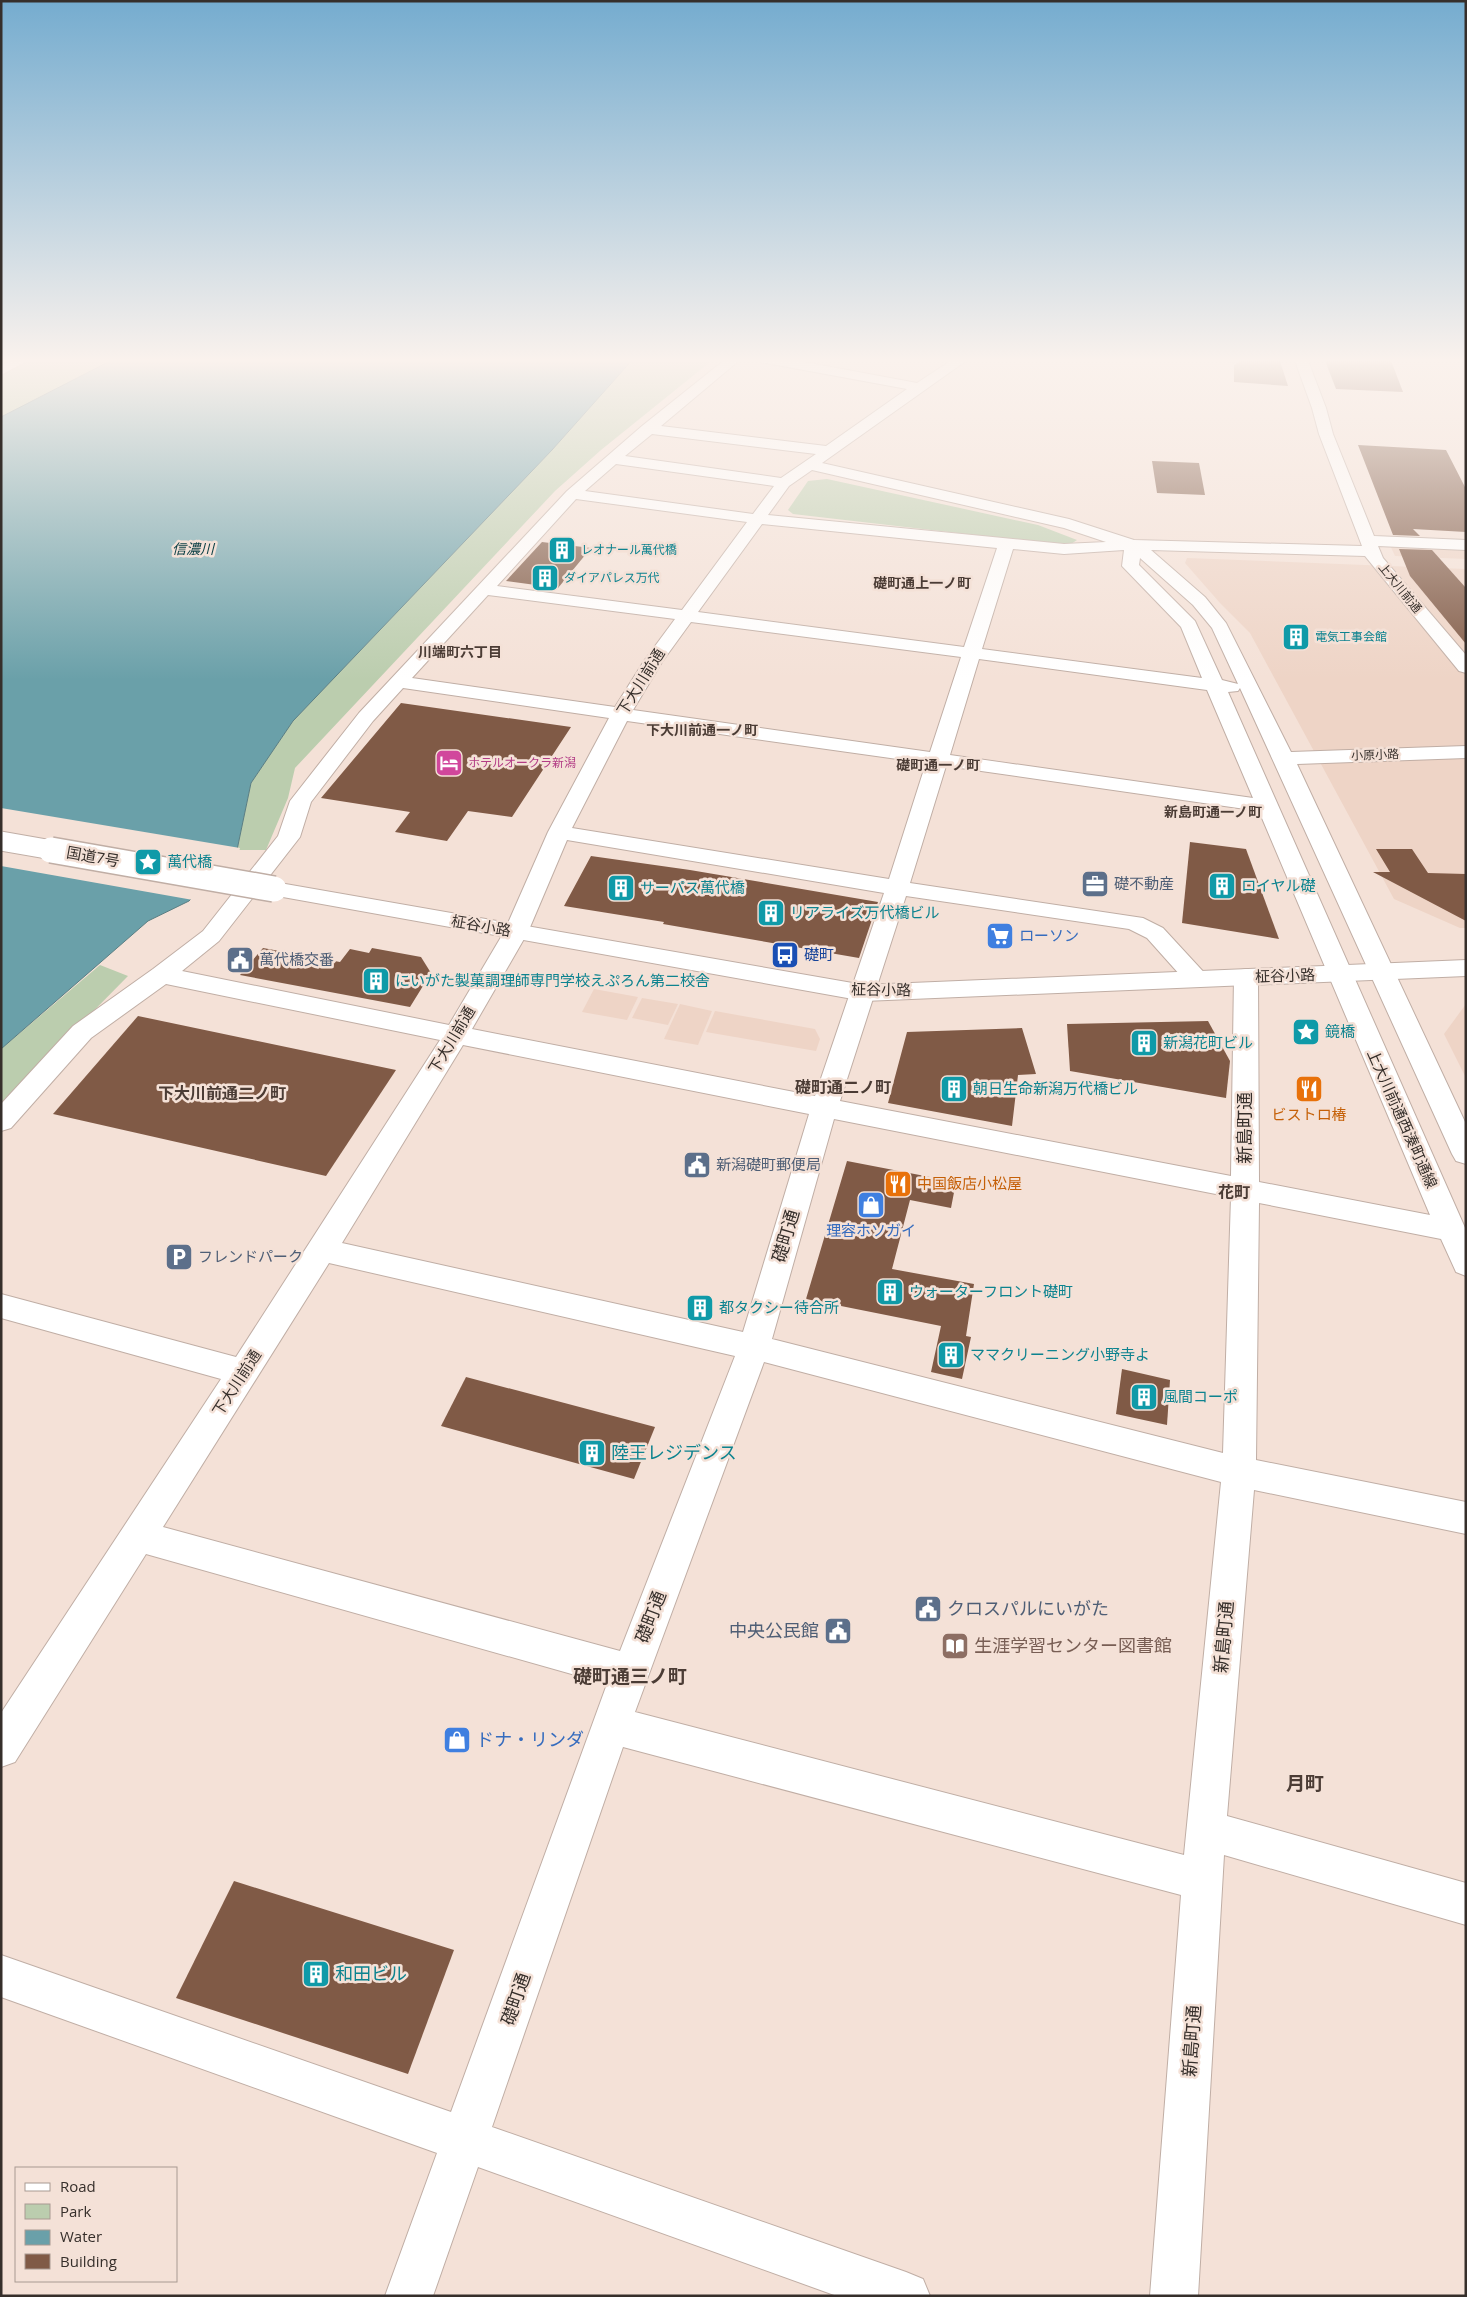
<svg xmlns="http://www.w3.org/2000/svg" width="1467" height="2297" font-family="'Open Sans','Noto Sans JP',sans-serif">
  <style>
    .built { fill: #eed4c6 }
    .green { fill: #bbcdae }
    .water { fill: #6aa0a9; stroke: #5a7e83 }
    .pier { fill: #f4e1d7 }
    .building { fill: #805a46 }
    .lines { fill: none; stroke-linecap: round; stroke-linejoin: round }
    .minor-casing { stroke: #c0aea5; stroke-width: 2 }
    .highway-casing { stroke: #c0aea5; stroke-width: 2 }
    .minor { fill: #fff; fill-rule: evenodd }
    .highway { fill: #fff; fill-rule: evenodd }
    .highway-bridge-far1-casing { stroke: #c0aea5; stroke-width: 21; stroke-linecap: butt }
    .highway-bridge-casing { stroke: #c0aea5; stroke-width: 28; stroke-linecap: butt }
    .highway-bridge-far1 { stroke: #fff; stroke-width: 19 }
    .highway-bridge { stroke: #fff; stroke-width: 25 }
    .labels { text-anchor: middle; stroke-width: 5; stroke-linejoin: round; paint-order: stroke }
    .far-culture-label { font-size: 12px; fill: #0d838f; stroke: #f4e1d7; text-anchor: start }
    .far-street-label { font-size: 12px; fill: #362f2b; stroke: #f4e1d7 }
    .far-hotel-label { font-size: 12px; fill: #b23c85; stroke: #f4e1d7; text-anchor: start }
    .far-water-label { font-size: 14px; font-style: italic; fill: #063c42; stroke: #f4e1d7 }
    .far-neighbourhood-label { font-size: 14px; font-weight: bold; fill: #4b3c35; stroke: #f4e1d7 }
    .street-label { font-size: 15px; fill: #362f2b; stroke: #f4e1d7 }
    .culture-label { font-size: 15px; fill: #0d838f; stroke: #f4e1d7; text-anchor: start }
    .service-label { font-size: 15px; fill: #4e5e75; stroke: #f4e1d7; text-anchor: start }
    .shop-label { font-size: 15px; fill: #366cbe; stroke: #f4e1d7; text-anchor: start }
    .transit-label { font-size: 15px; fill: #164399; stroke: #f4e1d7; text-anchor: start }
    .food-label { font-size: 15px; fill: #c56008; stroke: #f4e1d7 }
    .neighbourhood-label { font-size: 16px; font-weight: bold; fill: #4b3c35; stroke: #f4e1d7 }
    .near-street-label { font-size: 18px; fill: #362f2b; stroke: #f4e1d7 }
    .near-culture-label { font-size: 18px; fill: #0d838f; stroke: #f4e1d7; text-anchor: start }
    .near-service-label { font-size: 18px; fill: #4e5e75; stroke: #f4e1d7; text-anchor: start }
    .near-education-label { font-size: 18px; fill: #785e54; stroke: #f4e1d7; text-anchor: start }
    .near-shop-label { font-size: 18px; fill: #366cbe; stroke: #f4e1d7; text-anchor: start }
    .near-neighbourhood-label { font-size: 19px; font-weight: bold; fill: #4b3c35; stroke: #f4e1d7 }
  </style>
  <rect width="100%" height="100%" fill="#f4e1d7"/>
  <g class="built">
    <polygon points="1390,545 1466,549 1466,559 1395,556"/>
    <polygon points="1187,558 1466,569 1466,928 1460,928 1394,899 1250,633 1220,603 1185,563"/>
    <polygon points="594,989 638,997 627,1020 582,1012"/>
    <polygon points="642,998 678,1004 668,1025 632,1018"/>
    <polygon points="680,1004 712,1011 698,1045 664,1039"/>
    <polygon points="1466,1004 1466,1078 1444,1034"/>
    <polygon points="715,1011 815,1029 820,1039 816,1051 706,1032"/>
  </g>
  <g class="green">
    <polygon points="30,358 116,358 1,417 1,374"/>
    <polygon points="634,358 715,358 601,450 555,491 295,768 288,798 266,850 237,850 251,783 293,721 552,450"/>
    <polygon points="827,479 1038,525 1077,540 1071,544 1036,542 793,514 788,510 808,481"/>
    <polygon points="100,965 128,976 1,1105 1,1049"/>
  </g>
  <polygon class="water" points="116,358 634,358 552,450 293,721 251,783 237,850 189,901 148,921 1,1049 1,417"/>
  <polygon class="pier" points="1,808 240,848 239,852 193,900 1,866"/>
  <g class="building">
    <polygon points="1244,358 1279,358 1288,386 1234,382 1234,365"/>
    <polygon points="1324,358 1390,358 1403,392 1336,389"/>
    <polygon points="1358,445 1446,450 1466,489 1466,532 1413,529 1420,536 1393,535"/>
    <polygon points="1152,461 1199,463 1205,495 1157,493"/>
    <polygon points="542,542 591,548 558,588 506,581"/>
    <polygon points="1399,549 1432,550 1466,588 1466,644 1410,576"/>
    <polygon points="401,703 571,727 512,817 468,811 447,841 395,832 410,812 321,798"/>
    <polygon points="1190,842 1246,849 1279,939 1182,923"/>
    <polygon points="1376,849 1412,849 1428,873 1466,874 1466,921 1373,872 1390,872"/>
    <polygon points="591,856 690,870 878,902 859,958 663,924 664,922 564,906"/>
    <polygon points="263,948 340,962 350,949 369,953 372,948 421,957 431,973 410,1007 240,975"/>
    <polygon points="138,1016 396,1070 326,1176 53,1114"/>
    <polygon points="1208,1021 1230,1061 1226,1098 1070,1071 1067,1024"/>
    <polygon points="1022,1028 1036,1074 1018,1075 1012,1126 888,1103 907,1032"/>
    <polygon points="847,1161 956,1182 951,1208 910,1200 892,1269 974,1284 966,1336 971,1337 962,1379 931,1372 941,1326 806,1299"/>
    <polygon points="1122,1369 1170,1380 1167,1425 1116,1414"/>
    <polygon points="466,1377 655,1427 634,1479 441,1426"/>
    <polygon points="234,1881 454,1950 408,2074 176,1998"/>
  </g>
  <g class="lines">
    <g class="minor-casing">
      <g id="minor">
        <polygon points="15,358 32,358 1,375 1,366"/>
        <path d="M727 358H742L661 426 826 446 907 389 760 362 754 358H783L917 383 955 358H970L822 463 1069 519 1134 540 1362 546 1319 434 1312 408 1294 358H1307L1326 408 1333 434 1374 536 1466 540V550L1378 546 1383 558 1466 655V673L1459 671 1365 556 1151 550 1205 597 1226 623 1291 752 1466 746V758L1297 764 1466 1124V1164L1456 1161 1452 1154 1240 688 1238 691 1228 692 1466 1230V1276L1456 1272 1441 1239 1259 1203 1256 1460 1466 1502V1534L1254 1490 1227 1816 1466 1883V1925L1224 1855 1198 2296H1150L1181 1895 623 1747 492 2127 906 2272 923 2279 930 2296H837L478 2167 433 2296H385L437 2153 1 1997V1955L451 2112 607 1684 146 1554 15 1762 1 1767V1713L221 1379 1 1318V1294L236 1357 440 1040 166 984 91 1038 11 1128 1 1131V1104L73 1026 153 969 203 931 278 836 290 801 359 713 567 491 642 426ZM652 434 816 454 781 478 625 456ZM616 464 774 486 753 514 585 491ZM812 470 1064 528 1106 542 1064 544 768 515 789 486ZM576 499 747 522 682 610 497 586ZM762 524 997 548 964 647 698 612ZM1013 549 1064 554 1124 550 1122 566 1181 627 1202 678 982 649ZM1140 558 1193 605 1212 628 1238 684 1222 680 1195 621 1139 565ZM488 595 675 619 644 661 615 707 412 678ZM691 622 961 657 930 752 633 710 662 662ZM979 659 1207 690 1253 798 950 755ZM403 688 609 718 548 832 504 932 449 1025 182 971 219 941 300 837 311 802 373 721ZM627 721 926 763 889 879 572 828ZM946 766 1259 811 1430 1215 1259 1182 1258 977 1255 971 1246 969 1237 971 1234 977 1231 1176 840 1101 906 896 1129 929 1147 938 1189 985 1198 987 1207 985 1210 979 1163 928 1143 918 910 883ZM567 840 884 893 815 1096 472 1029 528 932ZM463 1045 809 1114 743 1332 342 1243ZM834 1119 1231 1197 1223 1453 772 1339ZM329 1263 735 1356 620 1651 163 1527ZM764 1362 1221 1482 1184 1855 635 1712Z"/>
        <polygon points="1242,358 1233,363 1226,359 1227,358"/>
      </g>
    </g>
    <g class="highway-casing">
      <polygon id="highway" points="274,882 864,985 1466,960 1466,976 864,1001 266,894 263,889 266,884"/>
    </g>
    <use href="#minor" class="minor"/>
    <use href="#highway" class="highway"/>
    <g class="highway-bridge-far1-casing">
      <polyline id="highway-bridge-far1" points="1,841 58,851"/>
    </g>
    <g class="highway-bridge-casing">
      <polyline id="highway-bridge" points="51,850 274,889"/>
    </g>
    <use href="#highway-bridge-far1" class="highway-bridge-far1"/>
    <use href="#highway-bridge" class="highway-bridge"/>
  </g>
  <linearGradient id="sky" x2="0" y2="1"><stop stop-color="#75accf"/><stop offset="0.53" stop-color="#faf2ed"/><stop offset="1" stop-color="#faf2ed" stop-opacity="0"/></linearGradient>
  <rect width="1467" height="680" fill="url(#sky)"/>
  <defs>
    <g id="building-square" transform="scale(1.4375)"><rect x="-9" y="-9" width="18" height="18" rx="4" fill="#0f9aa8" stroke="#f4e1d7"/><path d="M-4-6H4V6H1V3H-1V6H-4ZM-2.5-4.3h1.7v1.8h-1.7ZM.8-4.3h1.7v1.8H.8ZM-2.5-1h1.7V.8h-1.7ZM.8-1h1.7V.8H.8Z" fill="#fff"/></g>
    <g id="hotel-square" transform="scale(1.4375)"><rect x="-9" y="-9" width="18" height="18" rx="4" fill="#d1479c" stroke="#f4e1d7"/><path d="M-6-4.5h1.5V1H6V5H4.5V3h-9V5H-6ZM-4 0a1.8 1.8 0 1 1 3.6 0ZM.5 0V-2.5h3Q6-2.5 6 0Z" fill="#fff"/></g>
    <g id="sight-square" transform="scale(1.4375)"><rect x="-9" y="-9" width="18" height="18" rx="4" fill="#0f9aa8" stroke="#f4e1d7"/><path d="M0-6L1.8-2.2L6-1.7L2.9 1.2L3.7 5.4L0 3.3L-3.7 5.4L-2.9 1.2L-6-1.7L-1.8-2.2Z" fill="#fff"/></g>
    <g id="office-square" transform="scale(1.4375)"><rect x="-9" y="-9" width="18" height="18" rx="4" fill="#5c6f8a" stroke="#f4e1d7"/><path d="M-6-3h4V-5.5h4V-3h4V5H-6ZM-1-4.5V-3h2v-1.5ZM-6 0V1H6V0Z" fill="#fff"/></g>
    <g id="supermarket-square" transform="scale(1.4375)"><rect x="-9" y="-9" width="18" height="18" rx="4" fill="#3f7fe0" stroke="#f4e1d7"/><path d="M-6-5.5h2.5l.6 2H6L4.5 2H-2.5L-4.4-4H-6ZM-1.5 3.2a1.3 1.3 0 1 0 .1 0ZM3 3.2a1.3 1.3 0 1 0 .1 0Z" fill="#fff"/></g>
    <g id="bus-square" transform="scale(1.4375)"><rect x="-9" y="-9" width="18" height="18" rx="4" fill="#1a4fb4" stroke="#f4e1d7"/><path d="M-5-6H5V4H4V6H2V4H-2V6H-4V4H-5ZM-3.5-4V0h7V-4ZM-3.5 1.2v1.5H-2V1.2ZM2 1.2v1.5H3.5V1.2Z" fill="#fff"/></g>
    <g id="civic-square" transform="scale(1.4375)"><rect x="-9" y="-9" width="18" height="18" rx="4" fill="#5c6f8a" stroke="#f4e1d7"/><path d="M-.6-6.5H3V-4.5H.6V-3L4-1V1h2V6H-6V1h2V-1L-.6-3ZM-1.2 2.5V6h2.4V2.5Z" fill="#fff"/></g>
    <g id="restaurant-square" transform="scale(1.4375)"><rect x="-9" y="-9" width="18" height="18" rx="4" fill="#e8710a" stroke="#f4e1d7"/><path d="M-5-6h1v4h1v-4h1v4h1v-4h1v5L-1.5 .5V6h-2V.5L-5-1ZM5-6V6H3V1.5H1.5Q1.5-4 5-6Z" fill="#fff"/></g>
    <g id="shop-square" transform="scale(1.4375)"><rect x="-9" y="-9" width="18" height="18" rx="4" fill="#3f7fe0" stroke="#f4e1d7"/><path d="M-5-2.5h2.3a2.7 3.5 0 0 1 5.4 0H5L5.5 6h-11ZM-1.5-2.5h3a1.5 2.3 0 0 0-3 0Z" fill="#fff"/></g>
    <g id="parking-square" transform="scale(1.4375)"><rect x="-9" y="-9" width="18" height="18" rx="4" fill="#5c6f8a" stroke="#f4e1d7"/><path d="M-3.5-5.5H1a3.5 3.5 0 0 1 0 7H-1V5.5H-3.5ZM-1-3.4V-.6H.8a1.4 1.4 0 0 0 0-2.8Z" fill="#fff"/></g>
    <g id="library-square" transform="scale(1.4375)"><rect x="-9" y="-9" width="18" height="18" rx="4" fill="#8d6e63" stroke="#f4e1d7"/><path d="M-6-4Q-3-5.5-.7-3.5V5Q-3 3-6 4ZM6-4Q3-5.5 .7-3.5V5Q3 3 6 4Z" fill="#fff"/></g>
  </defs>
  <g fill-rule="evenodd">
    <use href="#building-square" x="562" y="550"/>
    <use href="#building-square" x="545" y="578"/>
    <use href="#building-square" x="1296" y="637"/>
    <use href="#hotel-square" x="449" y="763"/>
    <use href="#sight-square" x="148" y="862"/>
    <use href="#office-square" x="1095" y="884"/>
    <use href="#building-square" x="1222" y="886"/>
    <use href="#building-square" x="621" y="888"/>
    <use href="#building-square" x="771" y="913"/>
    <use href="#supermarket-square" x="1000" y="936"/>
    <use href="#bus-square" x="785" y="955"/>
    <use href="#civic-square" x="240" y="960"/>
    <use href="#building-square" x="376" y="981"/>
    <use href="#sight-square" x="1306" y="1032"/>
    <use href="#building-square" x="1144" y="1043"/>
    <use href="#building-square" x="954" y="1089"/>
    <use href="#restaurant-square" x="1309" y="1089"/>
    <use href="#civic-square" x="697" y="1165"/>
    <use href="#restaurant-square" x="898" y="1184"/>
    <use href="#shop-square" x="871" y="1205"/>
    <use href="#parking-square" x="179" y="1257"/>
    <use href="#building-square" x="890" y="1292"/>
    <use href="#building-square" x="700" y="1308"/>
    <use href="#building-square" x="951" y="1355"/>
    <use href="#building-square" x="1144" y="1397"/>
    <use href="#building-square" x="592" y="1453"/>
    <use href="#civic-square" x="928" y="1609"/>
    <use href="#civic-square" x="838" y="1631"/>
    <use href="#library-square" x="955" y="1646"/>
    <use href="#shop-square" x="457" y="1740"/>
    <use href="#building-square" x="316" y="1974"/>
  </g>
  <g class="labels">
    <g class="far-culture-label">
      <text x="581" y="554">レオナール萬代橋</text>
      <text x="564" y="582">ダイアパレス万代</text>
      <text x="1315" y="641">電気工事会館</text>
    </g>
    <g class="far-street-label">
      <text transform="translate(1400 588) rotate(51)" y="4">上大川前通</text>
      <text transform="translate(1375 755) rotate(-2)" y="4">小原小路</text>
    </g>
    <g class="far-hotel-label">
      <text x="468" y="767">ホテルオークラ新潟</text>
    </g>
    <g class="far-water-label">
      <text x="193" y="554">信濃川</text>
    </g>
    <g class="far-neighbourhood-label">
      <text x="922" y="588">礎町通上一ノ町</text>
      <text x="460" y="657">川端町六丁目</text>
      <text x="702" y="735">下大川前通一ノ町</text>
      <text x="938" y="770">礎町通一ノ町</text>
      <text x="1213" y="817">新島町通一ノ町</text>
    </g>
    <g class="street-label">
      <text transform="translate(641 682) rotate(-58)" y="5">下大川前通</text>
      <text transform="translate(93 857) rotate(10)" y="5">国道7号</text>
      <text transform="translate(481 926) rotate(10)" y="5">柾谷小路</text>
      <text transform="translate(1285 976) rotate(-2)" y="5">柾谷小路</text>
      <text transform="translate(881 990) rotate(1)" y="5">柾谷小路</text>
      <text transform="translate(452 1040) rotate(-59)" y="5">下大川前通</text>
      <text transform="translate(1402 1119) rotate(66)" y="5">上大川前通西湊町通線</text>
      <text transform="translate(237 1383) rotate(-57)" y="5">下大川前通</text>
    </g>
    <g class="culture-label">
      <text x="167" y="867">萬代橋</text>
      <text x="1241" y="891">ロイヤル礎</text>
      <text x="640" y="893">サーパス萬代橋</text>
      <text x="790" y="918">リアライズ万代橋ビル</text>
      <text x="395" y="986">にいがた製菓調理師専門学校えぷろん第二校舎</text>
      <text x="1325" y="1037">鏡橋</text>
      <text x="1163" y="1048">新潟花町ビル</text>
      <text x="973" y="1094">朝日生命新潟万代橋ビル</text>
      <text x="909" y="1297">ウォーターフロント礎町</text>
      <text x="719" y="1313">都タクシー待合所</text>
      <text x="970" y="1360">ママクリーニング小野寺よ</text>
      <text x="1163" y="1402">風間コーポ</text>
    </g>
    <g class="service-label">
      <text x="1114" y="889">礎不動産</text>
      <text x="259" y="965">萬代橋交番</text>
      <text x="716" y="1170">新潟礎町郵便局</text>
      <text x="198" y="1262">フレンドパーク</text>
    </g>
    <g class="shop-label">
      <text x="1019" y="941">ローソン</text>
      <text x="871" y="1236" text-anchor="middle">理容ホソガイ</text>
    </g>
    <g class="transit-label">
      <text x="804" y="960">礎町</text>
    </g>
    <g class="food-label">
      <text x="1309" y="1120">ビストロ椿</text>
      <text x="917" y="1189" text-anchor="start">中国飯店小松屋</text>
    </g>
    <g class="neighbourhood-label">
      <text x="843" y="1093">礎町通二ノ町</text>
      <text x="222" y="1099">下大川前通二ノ町</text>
      <text x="1234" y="1198">花町</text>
    </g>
    <g class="near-street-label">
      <text transform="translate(1245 1128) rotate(-90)" y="6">新島町通</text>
      <text transform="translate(786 1236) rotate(-74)" y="6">礎町通</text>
      <text transform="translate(651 1617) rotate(-69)" y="6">礎町通</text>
      <text transform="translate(1224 1637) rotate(-85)" y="6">新島町通</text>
      <text transform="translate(516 1999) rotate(-71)" y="6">礎町通</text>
      <text transform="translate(1192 2041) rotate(-86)" y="6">新島町通</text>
    </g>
    <g class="near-culture-label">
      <text x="611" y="1459">陸王レジデンス</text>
      <text x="335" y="1980">和田ビル</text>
    </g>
    <g class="near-service-label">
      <text x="947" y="1615">クロスパルにいがた</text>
      <text x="819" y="1637" text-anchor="end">中央公民館</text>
    </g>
    <g class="near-education-label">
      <text x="974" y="1652">生涯学習センター図書館</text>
    </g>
    <g class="near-shop-label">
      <text x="476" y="1746">ドナ・リンダ</text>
    </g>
    <g class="near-neighbourhood-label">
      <text x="630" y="1683">礎町通三ノ町</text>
      <text x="1305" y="1790">月町</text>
    </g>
  </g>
  <rect width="1467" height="2297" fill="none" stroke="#362f2b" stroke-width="5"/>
  <rect x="15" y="2167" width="162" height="115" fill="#f4e1d7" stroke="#a89a92"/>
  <rect x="25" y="2183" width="25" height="8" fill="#ffffff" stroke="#a89a92"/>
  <text x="60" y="2192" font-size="15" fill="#362f2b">Road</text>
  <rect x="25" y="2204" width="25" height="15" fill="#bbcdae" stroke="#a89a92"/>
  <text x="60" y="2217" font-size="15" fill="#362f2b">Park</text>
  <rect x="25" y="2230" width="25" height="15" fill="#6aa0a9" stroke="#a89a92"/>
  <text x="60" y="2242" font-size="15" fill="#362f2b">Water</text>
  <rect x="25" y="2254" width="25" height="15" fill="#805a46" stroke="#a89a92"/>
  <text x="60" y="2267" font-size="15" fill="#362f2b">Building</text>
</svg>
